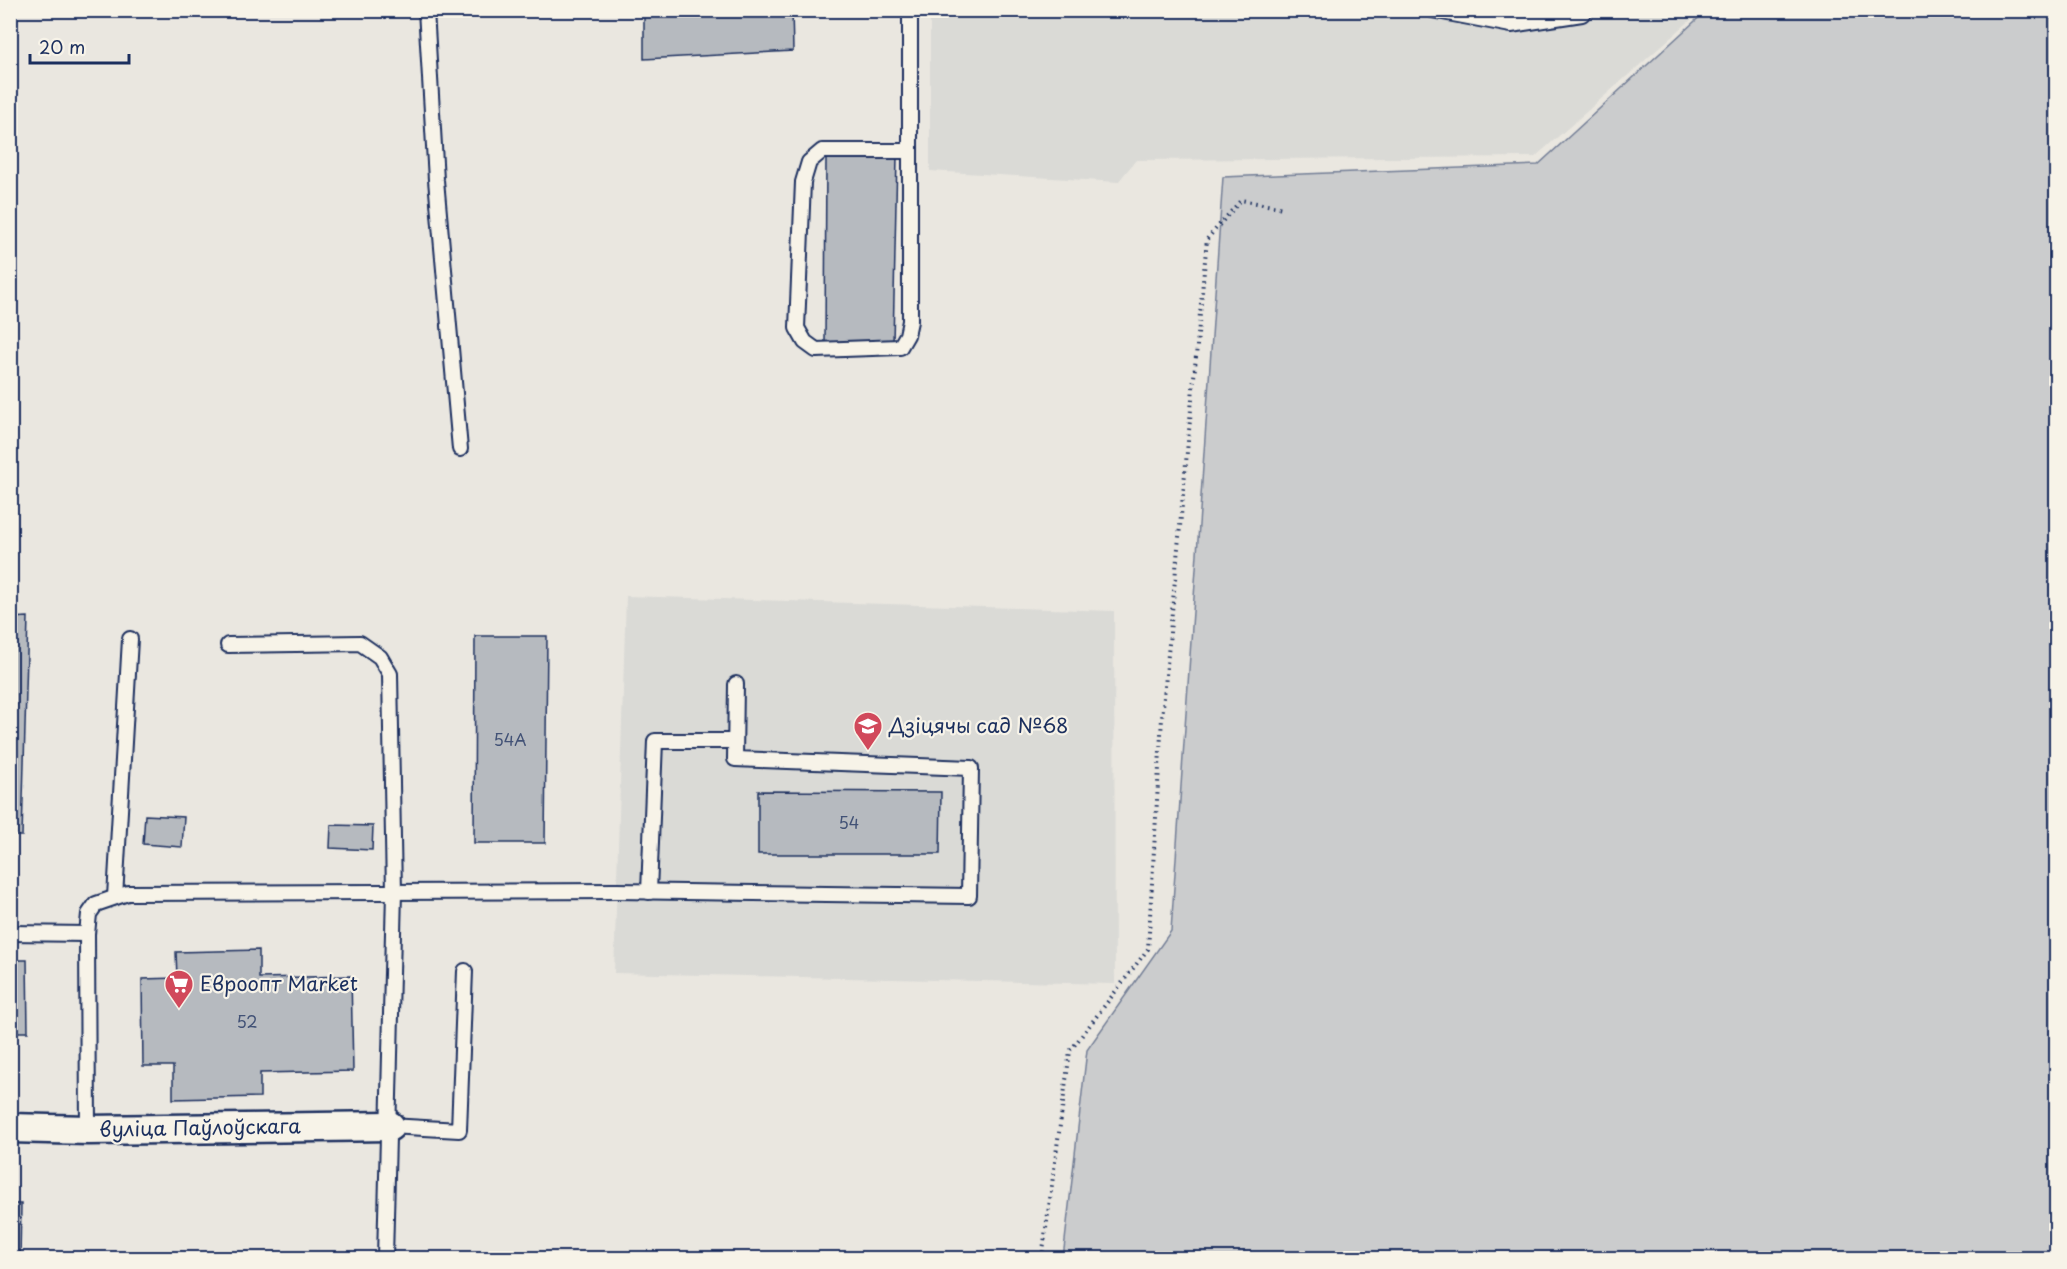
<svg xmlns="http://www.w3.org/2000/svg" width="2067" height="1269" font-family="'Playpen Sans',sans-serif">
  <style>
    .built { fill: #dadad6 }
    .green { fill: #cbcccd; stroke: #737e96; stroke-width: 1.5 }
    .building { fill: #b6babf; stroke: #1b2f5e; stroke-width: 1.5 }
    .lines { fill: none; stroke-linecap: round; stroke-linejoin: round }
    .lane-casing { stroke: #1b2f5e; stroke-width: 18 }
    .street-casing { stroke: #1b2f5e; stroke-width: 33 }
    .path { stroke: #1b2f5e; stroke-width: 4; stroke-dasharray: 1.5 4.5; stroke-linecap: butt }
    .lane { stroke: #f7f3e8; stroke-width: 14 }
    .street { stroke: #f7f3e8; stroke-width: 28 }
    .labels { text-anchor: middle; stroke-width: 4.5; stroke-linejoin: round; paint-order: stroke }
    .number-label { font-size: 16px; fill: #425276 }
    .poi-label { font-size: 20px; fill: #1b2f5e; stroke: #f7f3e8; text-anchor: start }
    .street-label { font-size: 20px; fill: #1b2f5e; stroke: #f7f3e8 }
  </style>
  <rect width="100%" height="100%" fill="#eae7e0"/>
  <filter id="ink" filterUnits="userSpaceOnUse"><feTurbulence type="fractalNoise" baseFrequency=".0167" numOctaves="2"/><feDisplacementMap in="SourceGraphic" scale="12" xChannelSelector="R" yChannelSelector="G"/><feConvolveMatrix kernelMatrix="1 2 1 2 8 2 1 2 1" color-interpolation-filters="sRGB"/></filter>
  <g filter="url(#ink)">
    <g class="built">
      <polygon points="930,11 1701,11 1535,157 1136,160 1118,182 930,171"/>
      <polygon points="626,596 1114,611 1115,984 614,973"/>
    </g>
    <polygon class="green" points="1706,11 2056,11 2056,1258 1063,1258 1087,1050 1171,931 1223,177 1538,165"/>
    <g class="building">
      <polygon points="644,10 792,10 793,51 644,59"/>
      <polygon points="897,156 893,343 825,345 826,158"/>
      <polygon points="28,617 22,836 10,836 10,618"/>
      <polygon points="475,636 547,636 545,843 474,843"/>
      <polygon points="758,791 941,792 940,854 758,854"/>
      <polygon points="145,815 184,817 182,847 143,844"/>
      <polygon points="331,825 373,826 372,850 330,848"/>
      <polygon points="259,950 259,978 351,976 353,1071 260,1073 260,1097 173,1099 173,1066 143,1066 142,979 177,978 176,952"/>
      <polygon points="10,960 27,960 28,1032 10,1032"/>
      <polygon points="10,1204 21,1204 20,1258 10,1258"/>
      <polygon points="122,1255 187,1257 187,1258 122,1258"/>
    </g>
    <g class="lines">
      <g class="lane-casing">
        <g id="lane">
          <polyline points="426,10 436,180 460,449"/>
          <polyline points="910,10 910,321 907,335 900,347 816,350 805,342 797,328 803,182 809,162 822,151 910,151"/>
          <polyline points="1432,10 1511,25 1582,14 1586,10"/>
          <polyline points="228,645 360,643 380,657 390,674 394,892 385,1258"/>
          <polyline points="649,892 655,741 735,741"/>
          <polyline points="115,897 130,639"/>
          <polyline points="10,933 87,934 89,914 96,904 128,893 617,891 969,896 971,768 735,759 736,684"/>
          <polyline points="87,934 88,1130"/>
          <polyline points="390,1126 459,1130 465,971"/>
        </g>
      </g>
      <g class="street-casing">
        <polyline id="street" points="10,1128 88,1130 390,1126"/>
      </g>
      <polyline class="path" points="1042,1258 1070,1051 1148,949 1162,718 1207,239 1241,200 1283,208"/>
      <use href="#lane" class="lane"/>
      <use href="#street" class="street"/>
    </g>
  </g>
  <defs>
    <g id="school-pin" transform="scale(1.5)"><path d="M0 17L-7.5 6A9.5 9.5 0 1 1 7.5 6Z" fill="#d1495b" stroke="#f7f3e8"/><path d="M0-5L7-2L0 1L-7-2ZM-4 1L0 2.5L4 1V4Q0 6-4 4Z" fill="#fff"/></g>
    <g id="supermarket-pin" transform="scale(1.5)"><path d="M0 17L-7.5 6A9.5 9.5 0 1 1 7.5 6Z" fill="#d1495b" stroke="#f7f3e8"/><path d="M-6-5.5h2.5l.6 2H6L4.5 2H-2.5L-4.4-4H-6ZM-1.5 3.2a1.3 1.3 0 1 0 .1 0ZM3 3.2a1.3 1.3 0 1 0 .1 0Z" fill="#fff"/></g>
  </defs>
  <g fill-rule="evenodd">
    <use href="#school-pin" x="868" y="726"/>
    <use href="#supermarket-pin" x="179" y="984"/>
  </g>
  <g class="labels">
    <g class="number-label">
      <text x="510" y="746">54А</text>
      <text x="849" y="829">54</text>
      <text x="247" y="1028">52</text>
    </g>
    <g class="poi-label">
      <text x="889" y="733">Дзіцячы сад №68</text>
      <text x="200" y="991">Евроопт Market</text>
    </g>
    <g class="street-label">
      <text transform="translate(200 1128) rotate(-1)" y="7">вуліца Паўлоўскага</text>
    </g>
  </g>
  <rect width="2067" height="1269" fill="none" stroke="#f7f3e8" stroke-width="36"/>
  <rect x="18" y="18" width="2031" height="1233" fill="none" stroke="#1b2f5e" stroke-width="2" filter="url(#ink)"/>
  <path d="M30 54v9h99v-9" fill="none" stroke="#1b2f5e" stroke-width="3"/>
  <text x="39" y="54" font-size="18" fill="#1b2f5e" stroke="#f7f3e8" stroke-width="4.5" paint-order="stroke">20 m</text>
</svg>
